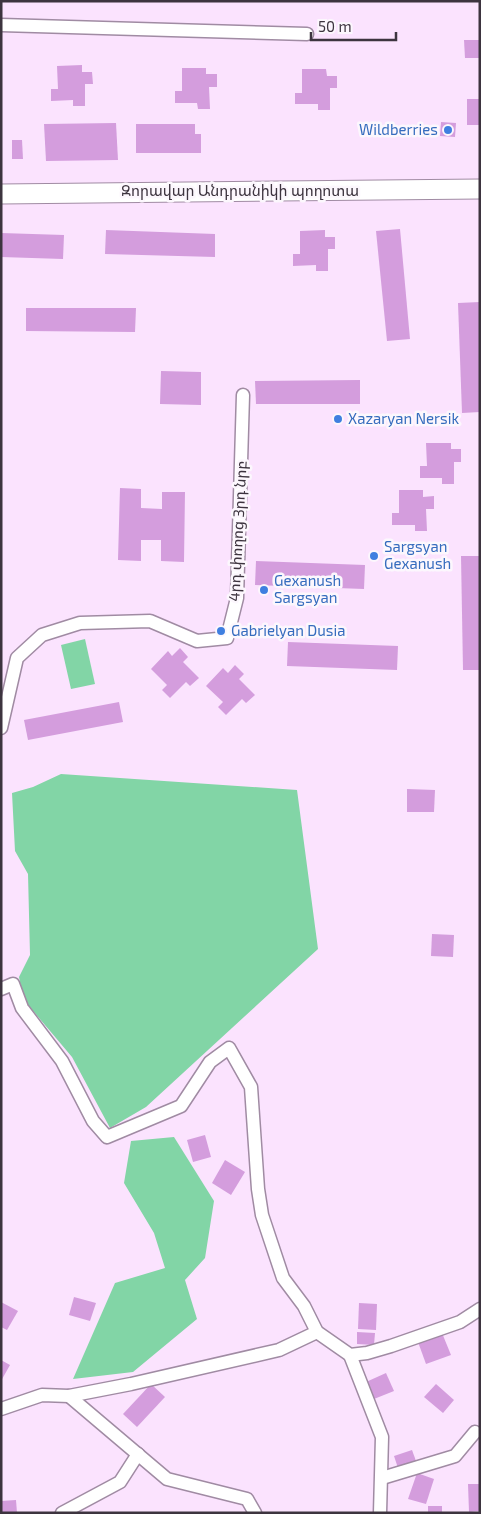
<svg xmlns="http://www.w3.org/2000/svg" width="481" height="1514" font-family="'Exo 2','Noto Sans Armenian',sans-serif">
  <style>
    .green { fill: #82d5a6 }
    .building { fill: #d49ddd }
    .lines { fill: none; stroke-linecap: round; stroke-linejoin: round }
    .street-casing { stroke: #a08ba3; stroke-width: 15 }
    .secondary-casing { stroke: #a08ba3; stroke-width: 21 }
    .street { stroke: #fff; stroke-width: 12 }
    .secondary { stroke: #fff; stroke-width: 19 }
    .shop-dot { fill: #3f7fe0; stroke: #fcf7fd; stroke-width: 2 }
    .labels { text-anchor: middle; stroke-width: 5; stroke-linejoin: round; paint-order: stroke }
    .shop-label { font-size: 15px; fill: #366cbe; stroke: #fcf7fd; text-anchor: start }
    .street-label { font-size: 15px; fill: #3d343f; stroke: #fcf7fd }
  </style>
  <rect width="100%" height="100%" fill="#fbe3fe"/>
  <g class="green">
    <polygon points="85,639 95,684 71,689 61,645"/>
    <polygon points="61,774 297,790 318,949 146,1107 110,1128 72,1057 23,999 19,977 30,955 28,874 15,851 12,793 33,787"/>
    <polygon points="174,1137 214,1201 205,1258 185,1280 197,1319 133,1372 73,1379 115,1283 165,1268 154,1233 124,1183 131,1141"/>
  </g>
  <g class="building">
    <polygon points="464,40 480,40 480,58 465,58"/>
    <polygon points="82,65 82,72 92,72 93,84 85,84 85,106 73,106 73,100 51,101 51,89 58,89 57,66"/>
    <polygon points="182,68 206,68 206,74 217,74 217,87 209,87 210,109 198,109 197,103 175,103 175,91 182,91"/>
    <polygon points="302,69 326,69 327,76 337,76 337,88 330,88 330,110 318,110 318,104 295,104 295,93 302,93"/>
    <rect x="467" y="99" width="13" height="26"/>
    <polygon points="441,122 456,123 455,137 440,136"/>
    <polygon points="116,123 118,160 46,161 44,124"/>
    <polygon points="136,124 195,124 195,134 201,134 201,153 136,153"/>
    <polygon points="12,140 22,140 23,159 12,159"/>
    <polygon points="400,229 410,339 387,341 376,231"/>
    <polygon points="106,230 215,234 215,257 105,254"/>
    <polygon points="325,230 325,237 335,237 335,249 328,249 328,271 316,271 316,265 293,266 293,254 300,254 300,231"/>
    <polygon points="1,233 64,235 63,259 1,257"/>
    <polygon points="480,302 480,412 462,413 458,303"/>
    <polygon points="26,308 136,308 135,332 26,331"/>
    <polygon points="161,371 201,372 201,405 160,404"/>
    <polygon points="360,380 360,404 256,404 255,381"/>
    <polygon points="426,443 451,443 451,449 461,449 461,462 454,462 454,484 442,484 442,478 420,478 420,466 427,466"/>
    <polygon points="120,488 141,489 141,508 162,509 162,492 185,492 184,562 161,561 161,540 141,540 141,561 118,560"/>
    <polygon points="399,490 423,490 423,497 434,496 434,509 426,509 427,531 415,531 415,525 392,525 392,513 399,513"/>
    <polygon points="461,556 480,556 480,670 463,670"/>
    <polygon points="256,561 365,565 364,589 255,585"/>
    <polygon points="288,642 398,646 397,670 287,666"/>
    <polygon points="180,648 188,657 183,662 199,678 190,686 186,682 170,698 162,690 167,685 151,669 168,651 172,656"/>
    <polygon points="235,665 244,674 239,679 255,695 246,703 242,699 226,715 218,707 223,702 206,686 223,668 228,673"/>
    <polygon points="119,702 123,722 28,740 24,720"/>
    <polygon points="407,789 435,790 434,812 407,812"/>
    <polygon points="432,934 454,935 453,957 431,956"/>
    <polygon points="205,1135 211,1157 193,1162 187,1140"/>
    <polygon points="225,1160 245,1172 231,1195 212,1183"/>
    <polygon points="74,1297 96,1303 90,1321 69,1315"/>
    <polygon points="1,1302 18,1311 7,1330 1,1327"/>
    <polygon points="359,1303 377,1304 376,1330 358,1329"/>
    <polygon points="357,1332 375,1333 374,1345 357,1344"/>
    <polygon points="442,1333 451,1355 426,1364 418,1342"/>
    <polygon points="1,1360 10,1365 1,1381"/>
    <polygon points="386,1373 394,1391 374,1399 366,1382"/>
    <polygon points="151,1384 165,1397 137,1427 123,1414"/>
    <polygon points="436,1384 454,1400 443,1413 424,1397"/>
    <polygon points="412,1450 416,1461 398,1468 394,1456"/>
    <polygon points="417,1473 434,1479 426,1504 408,1499"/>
    <polygon points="468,1484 480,1484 480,1511 469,1512"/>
    <polygon points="16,1500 17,1513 1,1513 1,1501"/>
    <rect x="428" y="1506" width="14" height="7"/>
  </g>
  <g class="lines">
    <g class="street-casing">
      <g id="street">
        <polyline points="1,25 307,34"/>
        <polyline points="1,728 17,658 42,635 80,623 150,621 197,641 227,638 237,598 243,395"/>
        <polyline points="1,989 13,984 22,1008 62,1061 93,1121 107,1137 181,1106 210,1062 229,1048 251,1087 258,1189 262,1215 283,1278 304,1306 317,1332 350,1355 367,1353 391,1346 460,1322 480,1309"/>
        <polyline points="350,1355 382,1437 380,1513"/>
        <polyline points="69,1396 167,1479 247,1499 255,1513"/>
        <polyline points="1,1409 42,1395 69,1396 131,1384 279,1350 317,1332"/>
        <polyline points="382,1478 455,1456 475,1432"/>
        <polyline points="62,1513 120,1482 138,1454"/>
      </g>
    </g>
    <g class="secondary-casing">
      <polyline id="secondary" points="1,194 480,189"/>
    </g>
    <use href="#street" class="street"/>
    <use href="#secondary" class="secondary"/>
  </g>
  <g class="shop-dot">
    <circle cx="448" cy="130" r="5"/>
    <circle cx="338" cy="419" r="5"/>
    <circle cx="374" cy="556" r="5"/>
    <circle cx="264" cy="590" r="5"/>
    <circle cx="221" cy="631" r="5"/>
  </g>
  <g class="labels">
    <g class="shop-label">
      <text x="438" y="135" text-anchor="end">Wildberries</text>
      <text x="348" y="424">Xazaryan Nersik</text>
      <text x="384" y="552">Sargsyan<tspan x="384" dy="17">Gexanush</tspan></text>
      <text x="274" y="586">Gexanush<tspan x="274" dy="17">Sargsyan</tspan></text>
      <text x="231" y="636">Gabrielyan Dusia</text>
    </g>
    <g class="street-label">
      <text x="240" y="196">Զորավար Անդրանիկի պողոտա</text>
      <text transform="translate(238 531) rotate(-87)" y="5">4րդ փողոց 3րդ նրբ</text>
    </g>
  </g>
  <rect width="481" height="1514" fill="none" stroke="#3d343f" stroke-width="5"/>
  <path d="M311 32v8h85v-8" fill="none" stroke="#3d343f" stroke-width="2.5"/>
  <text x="318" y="32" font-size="15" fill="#3d343f" stroke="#fcf7fd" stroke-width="4" paint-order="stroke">50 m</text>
</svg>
